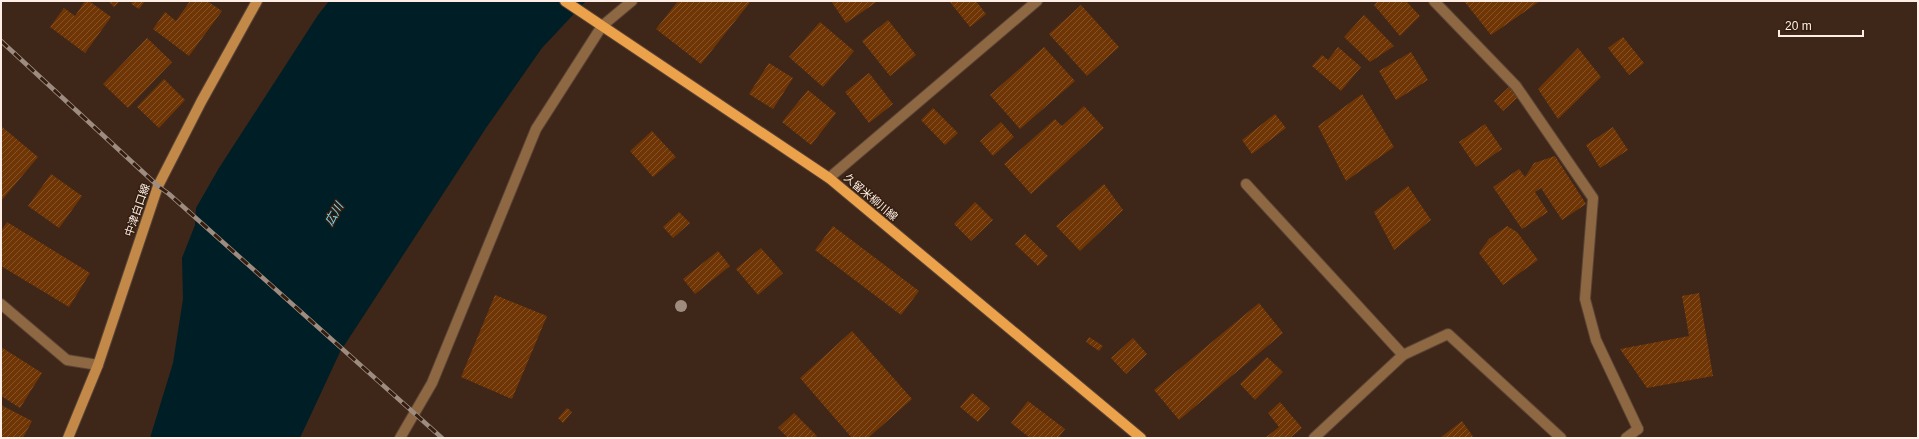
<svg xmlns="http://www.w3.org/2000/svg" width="1919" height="439" font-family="Arial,'Noto Sans JP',sans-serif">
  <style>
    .water { fill: #001e26 }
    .building { fill: url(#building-hatch) }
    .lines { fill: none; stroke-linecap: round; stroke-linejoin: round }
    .lane-casing { stroke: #594336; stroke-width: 12 }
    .street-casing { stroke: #594336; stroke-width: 12 }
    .secondary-casing { stroke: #594336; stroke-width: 12 }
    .primary-casing { stroke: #594336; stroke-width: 12 }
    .lane { stroke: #8d6842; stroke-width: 10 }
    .street { stroke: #8d6842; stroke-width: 10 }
    .secondary { stroke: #c28948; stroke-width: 10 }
    .primary { stroke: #eca14b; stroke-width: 10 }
    .rail-casing { stroke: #9f8c80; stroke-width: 4.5 }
    .rail { stroke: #341e0f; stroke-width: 3; stroke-dasharray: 9; stroke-linecap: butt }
    .tree { fill: #a08c7f }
    .labels { text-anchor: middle; stroke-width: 3; stroke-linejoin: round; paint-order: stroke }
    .street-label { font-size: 11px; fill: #feeee5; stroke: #341e0f }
    .water-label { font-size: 12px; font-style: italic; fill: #77dcf9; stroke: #341e0f }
  </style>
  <defs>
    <pattern id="building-hatch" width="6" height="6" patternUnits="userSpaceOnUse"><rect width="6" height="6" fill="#6f3505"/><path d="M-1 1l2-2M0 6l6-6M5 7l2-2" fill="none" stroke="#855329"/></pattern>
  </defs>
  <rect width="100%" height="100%" fill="#3e2719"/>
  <polygon class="water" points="329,1 586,1 542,48 486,128 340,352 300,438 150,438 173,363 183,299 182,258 195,225 196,208 219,168 318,15"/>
  <g class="building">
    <polygon points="85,1 89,1 111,17 85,53 50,27 64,8 75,16"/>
    <polygon points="108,1 120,1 114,7"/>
    <polygon points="133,1 145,1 139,9 131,4"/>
    <polygon points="190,1 207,1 222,11 189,56 153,29 165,12 176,21"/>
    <polygon points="678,1 751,1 701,64 656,29"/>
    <polygon points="831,1 878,1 846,23"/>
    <polygon points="949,1 976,1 986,14 970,27"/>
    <polygon points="1378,1 1406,1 1420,16 1400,36 1374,5"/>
    <polygon points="1464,1 1540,1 1491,35"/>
    <polygon points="1081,5 1119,47 1087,76 1049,34"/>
    <polygon points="1364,15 1394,46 1370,62 1344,37"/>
    <polygon points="888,20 916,55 890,76 862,41"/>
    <polygon points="820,22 854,51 823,87 789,57"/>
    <polygon points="1623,37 1644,63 1629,75 1608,48"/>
    <polygon points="147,38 172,62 128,108 103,84"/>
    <polygon points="1044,47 1075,81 1020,129 990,95"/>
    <polygon points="1338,47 1361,67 1341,91 1312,66 1322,55 1328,60"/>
    <polygon points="1578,48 1601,77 1558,119 1538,89"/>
    <polygon points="1411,52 1428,80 1396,100 1379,71"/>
    <polygon points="769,63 793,78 773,109 749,94"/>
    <polygon points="869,73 893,104 869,123 845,92"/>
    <polygon points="164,79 185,100 159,128 137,107"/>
    <polygon points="1509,87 1518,97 1503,111 1494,101"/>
    <polygon points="808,90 836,113 811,145 782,122"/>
    <polygon points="1362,94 1394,147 1346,181 1318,126"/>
    <polygon points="1084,106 1104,128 1031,194 1004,164 1055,119 1062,126"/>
    <polygon points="933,108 958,133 945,145 921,120"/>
    <polygon points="1275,114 1286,128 1252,154 1242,140"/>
    <polygon points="1001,122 1014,137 993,156 980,141"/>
    <polygon points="1485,124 1502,149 1476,167 1459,142"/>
    <polygon points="1,126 38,157 1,201"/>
    <polygon points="1613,127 1628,150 1600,168 1586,145"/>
    <polygon points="652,131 676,157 653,177 630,151"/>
    <polygon points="1555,156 1586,204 1562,220 1541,188 1535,192 1548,212 1522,229 1493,187 1519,169 1525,177 1534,163"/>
    <polygon points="51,174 82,196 59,228 28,206"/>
    <polygon points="1104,184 1123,210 1080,251 1056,226"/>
    <polygon points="1408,186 1431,220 1394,250 1374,212"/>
    <polygon points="975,202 993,220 971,241 954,224"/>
    <polygon points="679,212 690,223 673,238 663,227"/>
    <polygon points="7,222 90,273 69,307 1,266 1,231"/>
    <polygon points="833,226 919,291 901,315 815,250"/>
    <polygon points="1507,226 1517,232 1538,260 1503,285 1479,253 1489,239"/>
    <polygon points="1025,234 1048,256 1038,266 1015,244"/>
    <polygon points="761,248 783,273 758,295 736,269"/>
    <polygon points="718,251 730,266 695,294 683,279"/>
    <polygon points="1699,293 1713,376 1647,388 1620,349 1689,336 1682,296"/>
    <polygon points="495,295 547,316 512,399 461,377"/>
    <polygon points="1259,303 1283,333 1179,420 1154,390"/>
    <polygon points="852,331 912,399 868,438 852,438 800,378"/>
    <polygon points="1089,337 1103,346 1099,351 1086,342"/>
    <polygon points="1133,338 1147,354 1126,374 1111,358"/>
    <polygon points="1,347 42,373 20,408 1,396"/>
    <polygon points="1267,357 1283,372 1255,400 1240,384"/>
    <polygon points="972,393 990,408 978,422 960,407"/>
    <polygon points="1028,401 1065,429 1058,438 1030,438 1011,423"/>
    <polygon points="1280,402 1302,428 1290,438 1265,438 1279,427 1268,413"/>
    <polygon points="1,405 32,421 23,438 1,438"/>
    <polygon points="567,408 572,412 563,423 558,418"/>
    <polygon points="794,413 817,436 814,438 788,438 778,428"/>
    <polygon points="1462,421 1474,438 1440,438"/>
  </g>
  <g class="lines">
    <g class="lane-casing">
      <polyline id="lane" points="1434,1 1516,86 1593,198 1585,299 1596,340 1638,429"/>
    </g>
    <g class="street-casing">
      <g id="street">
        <polyline points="829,178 1037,1"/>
        <polyline points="1246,184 1403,355"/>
        <polyline points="1,304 67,360 98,365"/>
        <polyline points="400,438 432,383 536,129 602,26 632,1"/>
        <polyline points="1314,438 1403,355 1448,334 1561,438"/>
        <polyline points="1626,438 1638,429"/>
      </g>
    </g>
    <g class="secondary-casing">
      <polyline id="secondary" points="68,438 98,365 158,186 201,102 257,1"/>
    </g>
    <g class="primary-casing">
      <polyline id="primary" points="565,1 829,178 1141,438"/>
    </g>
    <use href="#lane" class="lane"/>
    <use href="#street" class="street"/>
    <use href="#secondary" class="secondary"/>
    <use href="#primary" class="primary"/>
    <g class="rail-casing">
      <polyline id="rail" points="1,41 158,186 169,194 442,438"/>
    </g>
    <use href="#rail" class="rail"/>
  </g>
  <circle class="tree" cx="681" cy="306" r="6"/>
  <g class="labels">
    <g class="street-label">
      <text transform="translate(871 197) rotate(40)" y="4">久留米柳川線</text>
      <text transform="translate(137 210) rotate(-71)" y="4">中津白口線</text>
    </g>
    <g class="water-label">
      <text transform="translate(334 214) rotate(-60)" y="4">広川</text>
    </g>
  </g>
  <rect width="1919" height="439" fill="none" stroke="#feeee5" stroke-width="4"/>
  <path d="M1779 30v6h84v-6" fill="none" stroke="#feeee5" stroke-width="2"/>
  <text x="1785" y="30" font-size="12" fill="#feeee5" stroke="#341e0f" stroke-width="3" paint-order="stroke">20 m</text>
</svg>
